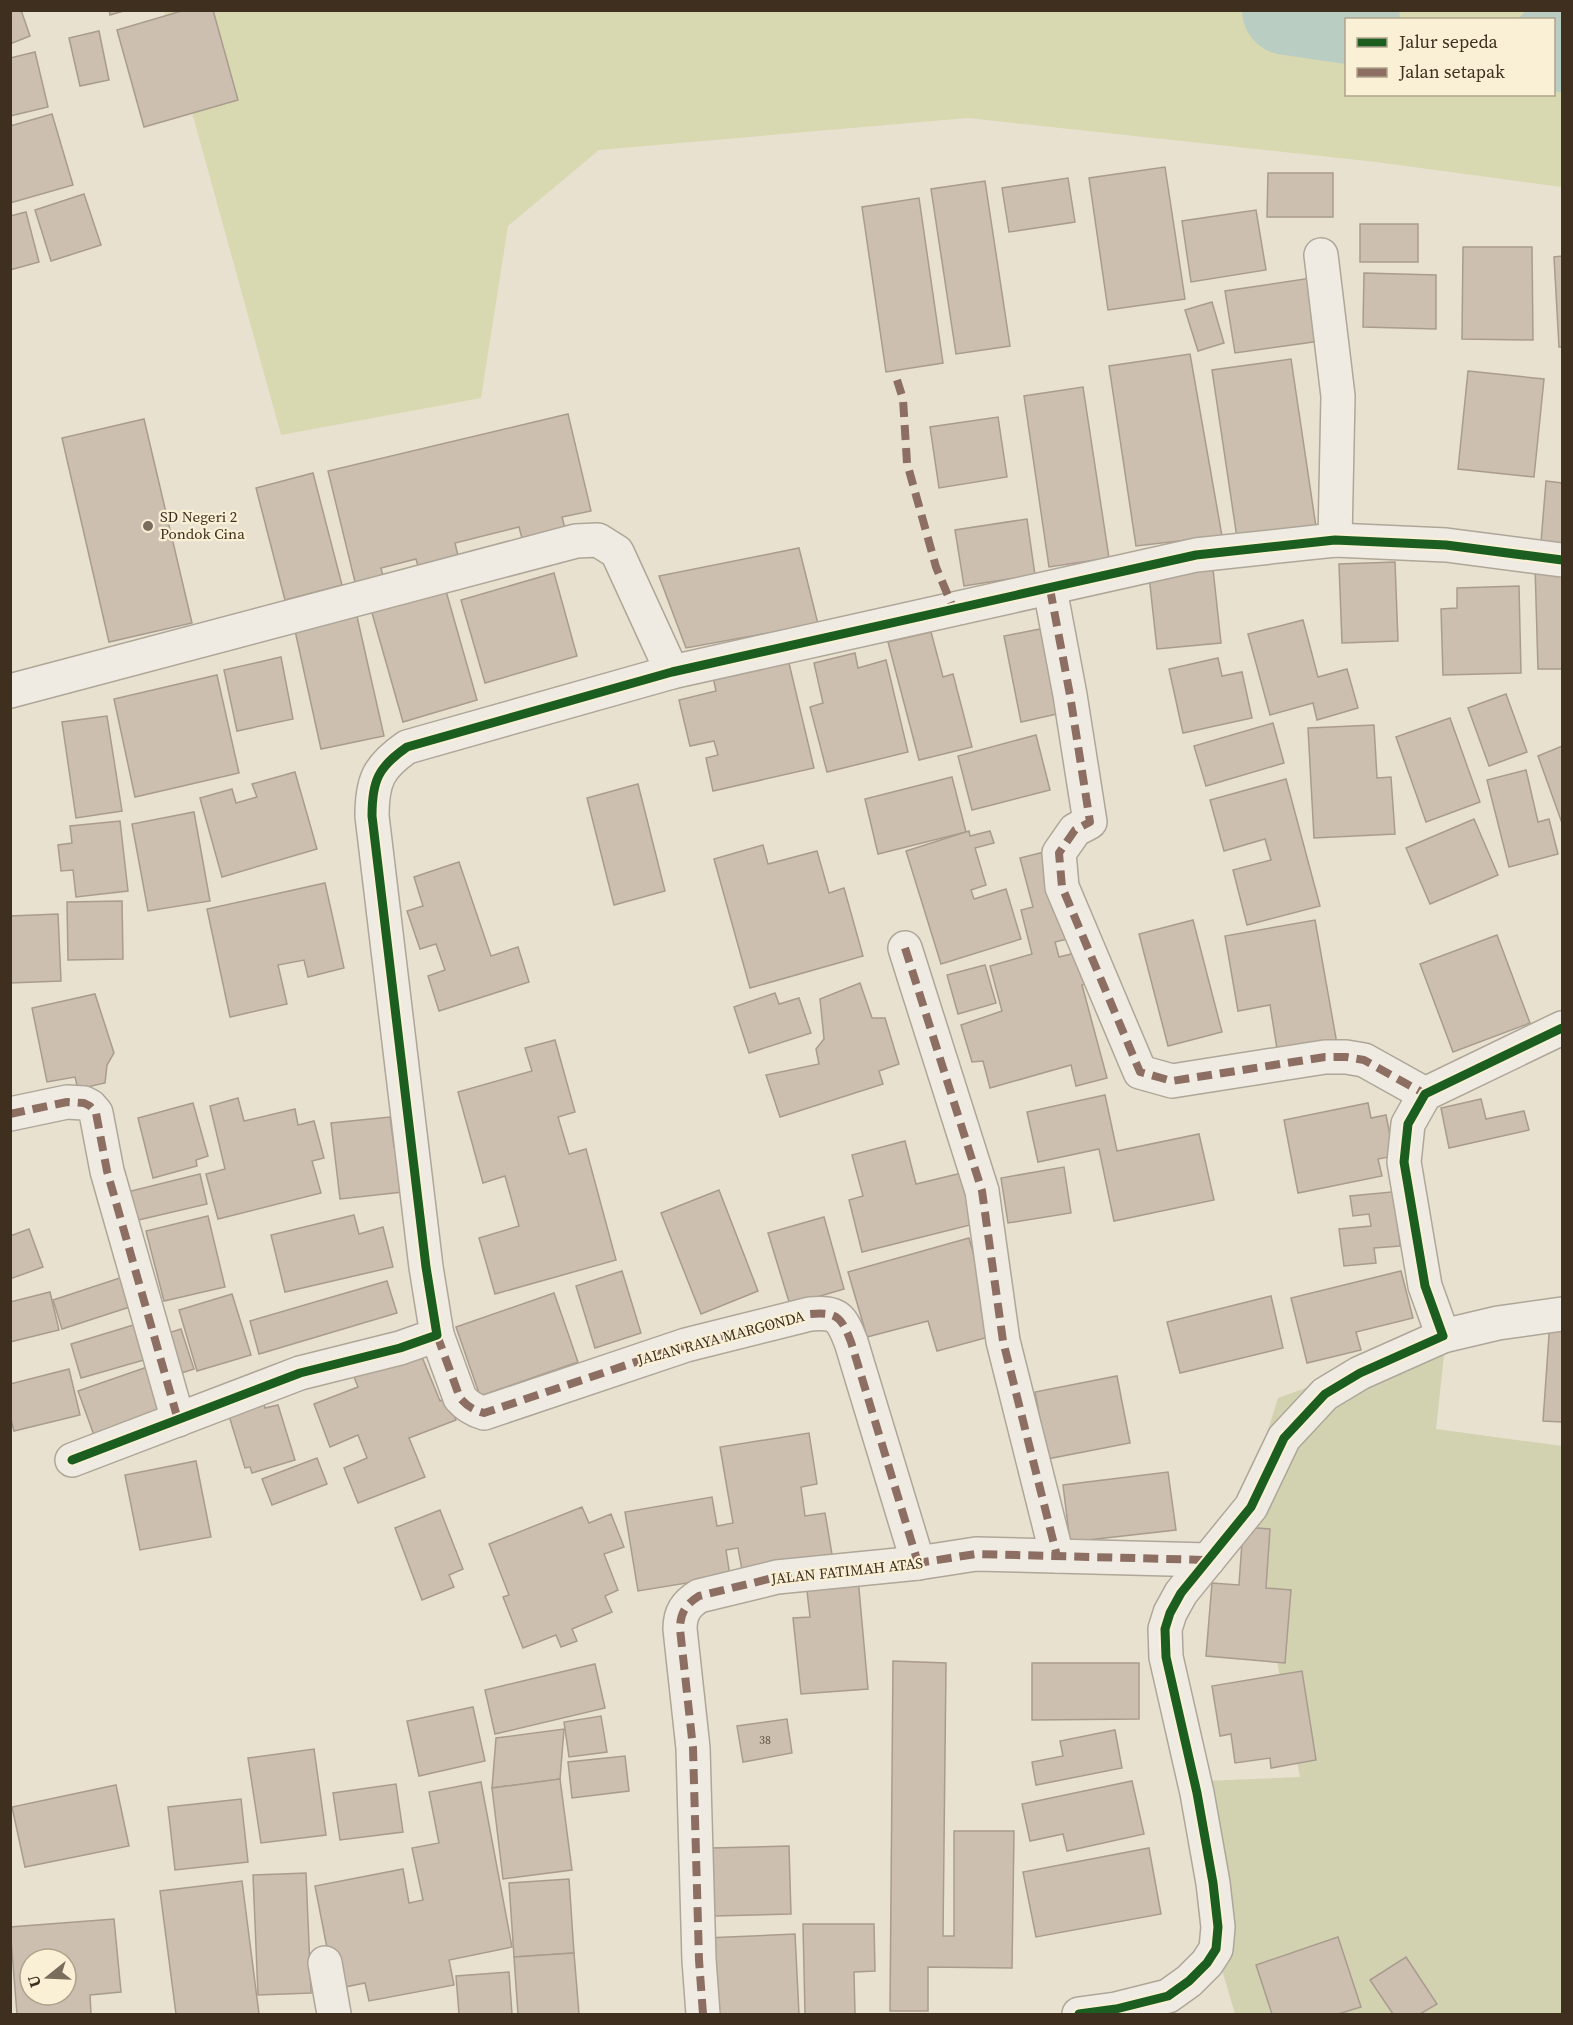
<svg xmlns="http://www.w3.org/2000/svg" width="1573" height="2025" font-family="'Source Serif 4',serif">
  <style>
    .green { fill: #d8d9b1; fill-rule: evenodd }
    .cemetery { fill: #d2d2b1 }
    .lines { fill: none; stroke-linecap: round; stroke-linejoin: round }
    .river { stroke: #bacdc3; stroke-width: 90 }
    .building { fill: #ccbfb0; stroke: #a99c8e; stroke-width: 1.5; fill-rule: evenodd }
    .minor-casing { stroke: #aea698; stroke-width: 36 }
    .minor { stroke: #f0ebe2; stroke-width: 33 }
    .quiet { stroke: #8d6e63; stroke-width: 8; stroke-dasharray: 15 8; stroke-linecap: butt }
    .cycleway-casing { stroke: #f9f0d6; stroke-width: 13 }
    .cycleway { stroke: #1b5e20; stroke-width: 9 }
    .poi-dot { fill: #7a6d5c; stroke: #f9f0d6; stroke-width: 2 }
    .labels { text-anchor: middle; stroke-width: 4.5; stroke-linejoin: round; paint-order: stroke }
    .number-label { font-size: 12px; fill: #625342 }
    .poi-label { font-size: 15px; fill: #3e2f1e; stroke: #f9f0d6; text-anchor: start }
    .street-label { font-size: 15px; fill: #3e2f1e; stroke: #f9f0d6 }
  </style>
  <rect width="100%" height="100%" fill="#e8e1d0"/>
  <path class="green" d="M164 11H1562V187L1376 162 968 118 599 150 508 226 481 398 281 435ZM1346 20H1554V94H1346Z"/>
  <polygon class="cemetery" points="1446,1337 1436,1429 1562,1446 1562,2014 1235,2014 1209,1926 1178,1782 1300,1777 1245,1502 1278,1398"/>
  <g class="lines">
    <g class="river">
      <polyline points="1287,10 1355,20"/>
      <polyline points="1554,46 1562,47"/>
    </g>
  </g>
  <g class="building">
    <polygon points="10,10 21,10 30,36 10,44"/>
    <polygon points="109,10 127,10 110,15"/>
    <polygon points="185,10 213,10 238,100 144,127 117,30"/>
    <polygon points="99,31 109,80 80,86 69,38"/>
    <polygon points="35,52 48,107 10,116 10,58"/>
    <polygon points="52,114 73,185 10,203 10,126"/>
    <polygon points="1165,167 1185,299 1108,310 1089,178"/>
    <polygon points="1268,173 1333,173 1333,217 1267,217"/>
    <polygon points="1068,178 1075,222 1009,232 1002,188"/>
    <polygon points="985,181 1010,346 956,354 931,189"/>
    <polygon points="84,194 101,245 51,261 35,210"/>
    <polygon points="919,198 943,363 886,372 862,207"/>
    <polygon points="1256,210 1266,270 1191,282 1182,221"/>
    <polygon points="26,212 39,262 10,270 10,216"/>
    <rect x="1360" y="224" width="58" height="38"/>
    <polygon points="1463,247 1532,247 1533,340 1462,339"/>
    <polygon points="1562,256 1562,347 1559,347 1554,257"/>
    <polygon points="1364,273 1436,275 1436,329 1363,327"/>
    <polygon points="1311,278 1320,341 1235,353 1225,291"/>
    <polygon points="1212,302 1224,343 1198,351 1185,310"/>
    <polygon points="1190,354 1222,536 1136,546 1109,366"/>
    <polygon points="1291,359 1316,527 1237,538 1212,370"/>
    <polygon points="1468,371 1544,379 1534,477 1458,469"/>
    <polygon points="1083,387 1109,558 1049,567 1024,396"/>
    <polygon points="568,414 591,511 562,517 566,532 523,542 519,527 455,543 459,560 419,570 416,559 381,568 384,580 356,586 328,471"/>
    <polygon points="998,417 1007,477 939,488 930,427"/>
    <polygon points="144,419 192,623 109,642 62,438"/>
    <polygon points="313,473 342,585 285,600 256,488"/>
    <polygon points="1546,481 1562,483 1562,544 1541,542"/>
    <polygon points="1027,519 1035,575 964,586 955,530"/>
    <polygon points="799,548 818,624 686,648 659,576"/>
    <polygon points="1395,562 1398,641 1342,643 1339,564"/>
    <polygon points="1562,565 1562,669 1538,669 1535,566"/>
    <polygon points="1213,569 1221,643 1157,649 1149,576"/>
    <polygon points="554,573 577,656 485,683 461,600"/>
    <polygon points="444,584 477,700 403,722 370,606"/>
    <polygon points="1519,586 1521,673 1443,675 1441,609 1457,608 1457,588"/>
    <polygon points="356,612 384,736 321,749 294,626"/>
    <polygon points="1303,620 1318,677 1347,669 1358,708 1317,720 1313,703 1270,715 1248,634"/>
    <polygon points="1050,627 1066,712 1021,722 1004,636"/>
    <polygon points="931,632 943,677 953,674 972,747 919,760 888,642"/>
    <polygon points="855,653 858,668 886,660 908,752 827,772 810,707 823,703 814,663"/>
    <polygon points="281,657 293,719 237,731 224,670"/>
    <polygon points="1218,658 1222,676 1242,672 1252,718 1183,733 1169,669"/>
    <polygon points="788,659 814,768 713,791 706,758 718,755 714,741 690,746 679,700 716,691 713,677"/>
    <polygon points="217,675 239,773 135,797 114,699"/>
    <polygon points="1506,694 1527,752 1489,766 1468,708"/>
    <polygon points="107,716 122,811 76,818 62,722"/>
    <polygon points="1450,718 1480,802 1426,822 1396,737"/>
    <polygon points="1273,723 1284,763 1206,786 1194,746"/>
    <polygon points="1374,725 1377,778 1391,777 1395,834 1314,838 1308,728"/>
    <polygon points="1036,735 1050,790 972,810 958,756"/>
    <polygon points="1562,746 1562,823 1538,756"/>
    <polygon points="1526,770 1538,822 1549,819 1558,854 1509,867 1487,780"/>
    <polygon points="295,772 317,849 222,877 200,798 232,789 236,803 257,797 252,784"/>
    <polygon points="952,777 966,832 878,854 865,799"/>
    <polygon points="1286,779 1320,906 1247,925 1233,870 1271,860 1265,839 1224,851 1210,800"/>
    <polygon points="638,784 665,891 614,905 587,798"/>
    <polygon points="194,812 210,901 148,911 132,824"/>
    <polygon points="1474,819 1498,875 1430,904 1406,848"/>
    <polygon points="120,821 128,891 76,897 73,870 61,871 58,845 72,843 70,826"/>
    <polygon points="969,831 970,836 990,831 994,843 975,848 986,885 971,890 974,899 1006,889 1021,939 941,964 906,851"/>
    <polygon points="763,845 768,864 817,851 829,893 844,888 863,956 750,988 714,859"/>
    <polygon points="1048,851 1072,938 1055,942 1059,957 1083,951 1092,982 1082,985 1107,1078 1076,1086 1071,1065 990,1088 983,1061 972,1062 961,1025 1002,1011 990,966 1032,954 1021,910 1033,907 1020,858"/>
    <polygon points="459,862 491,956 518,947 529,982 439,1011 428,976 445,970 436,944 420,949 407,911 423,906 414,877"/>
    <polygon points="325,883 344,968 308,977 304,960 278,965 287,1004 230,1017 207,909"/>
    <polygon points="122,901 123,959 68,960 67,902"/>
    <polygon points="58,914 61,981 10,983 10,916"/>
    <polygon points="1193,920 1222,1032 1168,1046 1139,934"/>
    <polygon points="1315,920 1337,1044 1278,1055 1270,1005 1238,1011 1225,936"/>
    <polygon points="1497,935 1530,1023 1453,1052 1420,964"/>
    <polygon points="985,965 996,1003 958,1014 947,975"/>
    <polygon points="860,983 872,1018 885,1018 899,1064 879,1071 883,1084 780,1117 766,1075 819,1064 816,1049 824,1039 820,999"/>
    <polygon points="775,993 779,1004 799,998 811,1033 749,1053 734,1007"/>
    <polygon points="95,994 114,1053 107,1065 105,1083 78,1089 75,1077 47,1082 32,1008"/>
    <polygon points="555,1040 575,1112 558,1117 569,1154 586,1149 616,1260 495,1294 479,1238 519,1226 505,1176 483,1183 458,1092 532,1071 525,1048"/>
    <polygon points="1105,1095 1117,1151 1199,1134 1214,1200 1114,1221 1099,1149 1038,1162 1027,1112"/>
    <polygon points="238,1098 244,1121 295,1109 298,1125 314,1121 324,1158 312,1161 321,1193 218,1219 206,1174 225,1169 210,1106"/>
    <polygon points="1481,1099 1486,1119 1524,1111 1529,1130 1449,1148 1441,1108"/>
    <polygon points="193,1103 208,1156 196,1160 197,1166 153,1178 138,1118"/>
    <polygon points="1368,1103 1371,1118 1386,1115 1394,1156 1378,1159 1382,1176 1298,1193 1284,1120"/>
    <polygon points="390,1117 394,1147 407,1146 412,1191 340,1199 331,1123"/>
    <polygon points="905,1141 916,1184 962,1173 974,1224 862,1252 849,1200 863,1196 852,1155"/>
    <polygon points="1064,1167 1071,1213 1008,1223 1001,1178"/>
    <polygon points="200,1174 207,1204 134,1221 127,1192"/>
    <polygon points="719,1190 758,1291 701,1314 661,1213"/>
    <polygon points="1402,1191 1397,1210 1400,1246 1374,1248 1376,1263 1344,1266 1339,1229 1371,1226 1369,1214 1353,1216 1350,1196"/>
    <polygon points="354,1215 359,1234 383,1227 393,1267 285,1292 271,1235"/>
    <polygon points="208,1216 225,1287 164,1301 146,1231"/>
    <polygon points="824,1217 844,1289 790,1305 768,1233"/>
    <polygon points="29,1229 43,1267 10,1279 10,1236"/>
    <polygon points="969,1238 996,1335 937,1351 928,1321 867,1337 848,1272"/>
    <polygon points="622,1271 641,1333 595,1348 576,1286"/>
    <polygon points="1401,1271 1413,1318 1356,1332 1361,1350 1307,1363 1291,1298"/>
    <polygon points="129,1275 139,1304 62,1329 53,1300"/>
    <polygon points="387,1281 397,1313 259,1354 250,1321"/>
    <polygon points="50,1292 59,1330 10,1342 10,1302"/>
    <polygon points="554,1293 578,1362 480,1396 456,1327"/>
    <polygon points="232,1294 251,1355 197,1371 179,1310"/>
    <polygon points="1271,1296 1283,1348 1180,1373 1167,1322"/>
    <polygon points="1550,1321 1562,1322 1562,1422 1543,1421"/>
    <polygon points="140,1323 151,1358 81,1378 71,1344"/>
    <polygon points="181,1329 194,1369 175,1375 162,1335"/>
    <polygon points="420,1352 440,1401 447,1398 456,1420 409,1438 425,1477 358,1503 344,1468 367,1458 358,1435 330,1447 314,1404 358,1387 354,1377"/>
    <polygon points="153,1365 170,1412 95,1438 78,1391"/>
    <polygon points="69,1369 80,1415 14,1431 10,1416 10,1384"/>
    <polygon points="1117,1376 1130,1443 1047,1459 1035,1392"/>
    <polygon points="262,1395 265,1408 278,1405 295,1460 252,1473 250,1467 245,1468 226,1406"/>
    <polygon points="809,1433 817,1484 801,1487 805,1516 825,1513 833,1560 743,1575 738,1548 726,1550 730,1576 638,1591 625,1512 712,1497 717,1526 733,1523 720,1447"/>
    <polygon points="317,1458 327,1484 272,1505 262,1479"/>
    <polygon points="196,1461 211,1537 140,1550 125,1475"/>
    <polygon points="1168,1472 1176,1530 1070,1542 1063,1485"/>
    <polygon points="582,1507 589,1523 611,1514 624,1547 604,1554 618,1590 605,1596 612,1612 572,1629 577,1641 561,1647 556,1635 523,1648 503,1597 509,1595 489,1544"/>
    <polygon points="440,1510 463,1569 449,1575 454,1587 422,1600 395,1528"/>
    <polygon points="1243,1527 1270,1529 1266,1588 1291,1590 1285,1663 1206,1656 1212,1583 1239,1585"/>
    <polygon points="858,1578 868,1689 801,1694 793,1618 810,1617 806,1582"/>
    <polygon points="893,1661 946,1663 943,1936 954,1936 954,1831 1014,1831 1012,1968 928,1967 928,2011 890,2011"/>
    <polygon points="1032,1663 1139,1663 1139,1719 1032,1720"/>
    <polygon points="595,1664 605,1708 495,1734 485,1690"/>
    <polygon points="1302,1671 1316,1760 1271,1768 1270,1758 1235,1763 1231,1734 1220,1736 1212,1686"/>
    <polygon points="473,1707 485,1761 419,1776 407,1721"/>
    <polygon points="601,1716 607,1752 569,1757 564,1722"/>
    <polygon points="787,1719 792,1753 743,1762 737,1726"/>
    <polygon points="564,1729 560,1779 492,1788 496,1738"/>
    <polygon points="1115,1730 1122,1768 1036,1785 1032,1762 1063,1756 1060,1741"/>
    <polygon points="314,1749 326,1835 261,1843 248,1758"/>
    <polygon points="625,1756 629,1791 572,1798 568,1762"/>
    <polygon points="560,1779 572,1870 503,1879 492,1788"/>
    <polygon points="1132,1781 1144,1834 1067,1851 1063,1834 1030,1841 1022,1804"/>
    <polygon points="481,1782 512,1947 449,1960 454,1985 369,2001 365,1983 335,1989 315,1886 403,1869 409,1903 423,1900 412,1848 439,1843 429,1792"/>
    <polygon points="396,1784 403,1832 340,1840 333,1793"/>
    <polygon points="116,1785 129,1846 25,1867 12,1807"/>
    <polygon points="241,1799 248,1862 175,1870 168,1807"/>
    <polygon points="789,1846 791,1914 714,1916 712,1848"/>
    <polygon points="1149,1848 1161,1914 1036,1937 1023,1872"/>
    <polygon points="306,1873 311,1993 258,1995 253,1875"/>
    <polygon points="569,1879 574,1953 514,1957 509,1883"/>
    <polygon points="242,1881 259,2014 176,2014 160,1891"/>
    <path d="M114 1919 121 1992 90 1995 91 2014H17L10 1927ZM30 1959H66V1995H30Z"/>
    <polygon points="803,1924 874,1924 875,1971 854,1972 855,2014 805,2014"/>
    <polygon points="795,1934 799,2014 709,2014 705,1938"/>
    <polygon points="1338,1937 1361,2007 1338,2014 1272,2014 1256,1965"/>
    <polygon points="574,1953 579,2014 518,2014 514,1957"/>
    <polygon points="1406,1957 1437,2004 1420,2014 1393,2014 1370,1980"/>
    <polygon points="509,1972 512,2014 459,2014 456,1976"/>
  </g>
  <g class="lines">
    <g class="minor-casing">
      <g id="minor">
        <polyline points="1321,255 1338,396 1335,540"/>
        <polyline points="1050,589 1070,695 1090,822 1075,830 1059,853 1062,887 1140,1072 1172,1081 1325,1057 1346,1057 1364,1060 1425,1094"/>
        <polyline points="10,691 576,541 598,540 617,552 672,672"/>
        <polyline points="905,948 982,1191 1003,1341 1057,1556"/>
        <polyline points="10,1114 67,1102 84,1103 90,1106 96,1113 107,1171 178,1420"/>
        <path d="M437 1335 460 1398C467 1406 473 1410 484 1413L686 1345 810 1314C837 1312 841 1316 851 1342L918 1563"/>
        <polyline points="1443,1336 1498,1323 1562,1314"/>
        <path d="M72 1460 300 1373 400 1348 437 1335 426 1267 372 816C372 781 378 767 407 747L672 672 1196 555 1335 540 1446 545 1562 560"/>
        <polyline points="325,1963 334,2014"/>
        <path d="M703 2014 699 1960 693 1748 680 1629C680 1613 686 1604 699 1596L777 1577 918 1563 976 1554 1208 1560"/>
        <polyline points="1079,2014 1116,2009 1168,1996 1189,1981 1207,1963 1216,1949 1218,1927 1213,1883 1197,1793 1166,1657 1165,1629 1170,1613 1181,1593 1251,1507 1284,1438 1325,1394 1360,1373 1443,1336 1425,1286 1404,1162 1408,1124 1425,1094 1562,1028"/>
      </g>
    </g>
    <use href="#minor" class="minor"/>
    <g class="quiet">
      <polyline points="897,380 903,399 907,463 936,567 954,610"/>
      <polyline points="1050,589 1070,695 1090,822 1075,830 1059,853 1062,887 1140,1072 1172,1081 1325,1057 1346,1057 1364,1060 1425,1094 1430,1091"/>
      <polyline points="905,948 982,1191 1003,1341 1057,1556"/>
      <polyline points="10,1114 67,1102 84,1103 90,1106 96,1113 107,1171 178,1420"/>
      <path d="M437 1335 460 1398C467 1406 473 1410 484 1413L686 1345 810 1314C837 1312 841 1316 851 1342L918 1563"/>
      <path d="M703 2014 699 1960 693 1748 680 1629C680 1613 686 1604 699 1596L777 1577 918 1563 976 1554 1208 1560"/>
    </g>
    <g class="cycleway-casing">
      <g id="cycleway">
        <path d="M72 1460 300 1373 400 1348 437 1335 426 1267 372 816C372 781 378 767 407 747L672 672 1196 555 1335 540 1446 545 1562 560"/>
        <polyline points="1079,2014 1116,2009 1168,1996 1189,1981 1207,1963 1216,1949 1218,1927 1213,1883 1197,1793 1166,1657 1165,1629 1170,1613 1181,1593 1251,1507 1284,1438 1325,1394 1360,1373 1443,1336 1425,1286 1404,1162 1408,1124 1425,1094 1562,1028"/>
      </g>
    </g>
    <use href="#cycleway" class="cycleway"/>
  </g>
  <circle class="poi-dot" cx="148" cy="526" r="6"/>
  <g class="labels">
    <g class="number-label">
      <text x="765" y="1744">38</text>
    </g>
    <g class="poi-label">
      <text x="160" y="522">SD Negeri 2<tspan x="160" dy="17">Pondok Cina</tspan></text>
    </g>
    <g class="street-label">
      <text transform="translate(721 1338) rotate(-15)" y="5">JALAN RAYA MARGONDA</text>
      <text transform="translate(847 1571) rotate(-6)" y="5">JALAN FATIMAH ATAS</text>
    </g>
  </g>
  <rect width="1573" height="2025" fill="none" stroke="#3e2f1e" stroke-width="24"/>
  <rect x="1345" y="18" width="210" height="78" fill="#f9f0d6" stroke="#aea38c" stroke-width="1.5"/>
  <rect x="1357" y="38" width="30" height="9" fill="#1b5e20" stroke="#aea38c" stroke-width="1.5"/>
  <text x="1399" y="48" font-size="18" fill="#3e2f1e">Jalur sepeda</text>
  <rect x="1357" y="68" width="30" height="9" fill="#8d6e63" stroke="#aea38c" stroke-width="1.5"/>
  <text x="1399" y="78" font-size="18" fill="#3e2f1e">Jalan setapak</text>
  <g transform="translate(48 1977) rotate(252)"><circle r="28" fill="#f9f0d6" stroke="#aea38c" stroke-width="1.5"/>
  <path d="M0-4.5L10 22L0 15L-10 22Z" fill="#7a6d5c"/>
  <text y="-9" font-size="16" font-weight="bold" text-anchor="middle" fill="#3e2f1e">U</text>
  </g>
</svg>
